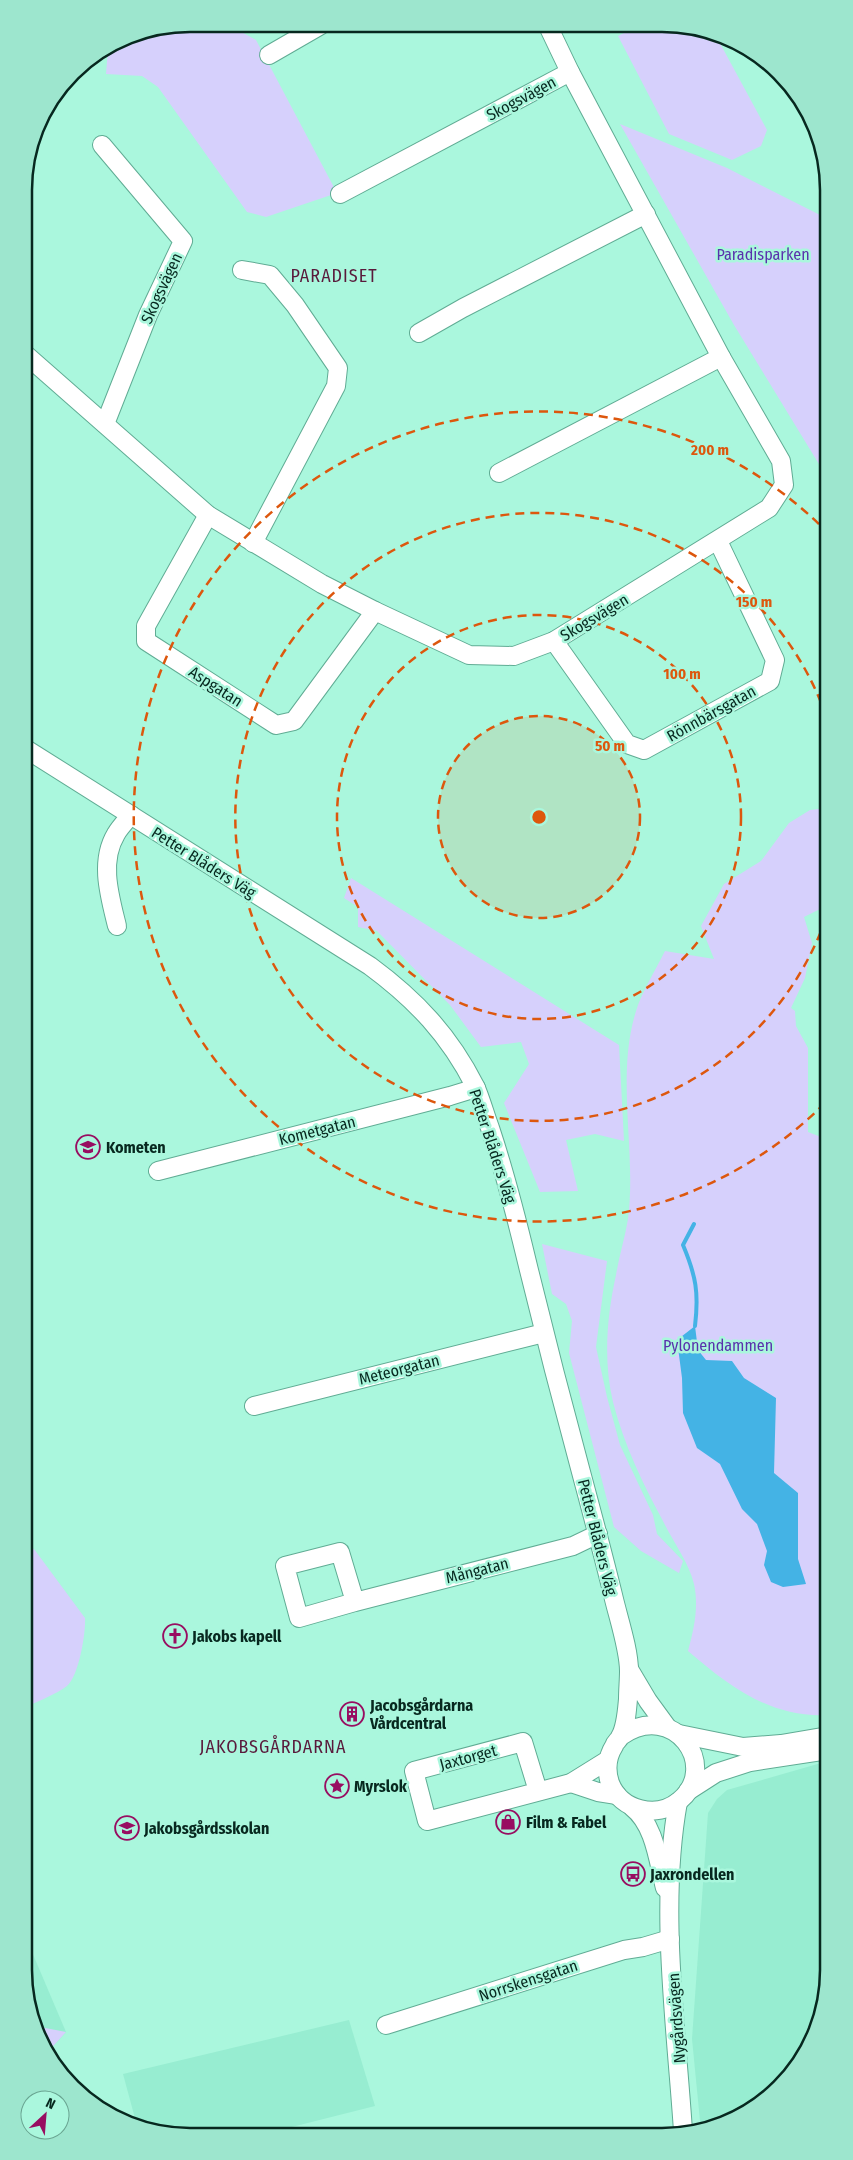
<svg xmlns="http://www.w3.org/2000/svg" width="853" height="2160" font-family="'Fira Sans Condensed',sans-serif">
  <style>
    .built { fill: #97edd1 }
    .green { fill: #d6d0fc }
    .water { fill: #44b3e5 }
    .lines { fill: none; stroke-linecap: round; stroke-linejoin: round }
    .stream { stroke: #44b3e5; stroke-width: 4 }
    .minor-casing { stroke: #60ac94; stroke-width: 20 }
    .minor { stroke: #fff; stroke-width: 18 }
    .ring { fill: none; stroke: #dd570d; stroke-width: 2.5; stroke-dasharray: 9 6 }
    .labels { text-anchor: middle; stroke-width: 5; stroke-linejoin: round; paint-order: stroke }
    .street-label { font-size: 16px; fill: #07281f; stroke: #aaf7dd }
    .park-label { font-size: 16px; fill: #5932ac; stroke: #aaf7dd }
    .poi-label { font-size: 16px; font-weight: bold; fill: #07281f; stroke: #aaf7dd; text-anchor: start }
    .neighbourhood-label { font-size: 18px; letter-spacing: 1px; fill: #591a3b; stroke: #aaf7dd }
    .rim { fill: none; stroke: #07281f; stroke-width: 2.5 }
    .centre { fill: #dd570d; stroke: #aaf7dd; stroke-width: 2.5 }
    .ring-label { font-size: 15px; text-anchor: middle; font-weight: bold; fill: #dd570d; stroke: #aaf7dd; stroke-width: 5; stroke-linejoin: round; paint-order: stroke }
  </style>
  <rect width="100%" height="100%" fill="#aaf7dd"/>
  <g class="built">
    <polygon points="828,1761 829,1980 817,2033 788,2079 755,2108 706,2131 701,2131 692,2039 708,1813 717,1799 727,1790"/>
    <polygon points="29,1945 66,2032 46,2054 29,2013"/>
    <polygon points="349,2020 375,2106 268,2133 158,2133 136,2122 123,2074"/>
  </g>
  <g class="green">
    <polygon points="190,24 227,24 256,40 337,193 266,217 247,212 158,87 142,76 106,74 108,49 127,36"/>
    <polygon points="636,27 695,27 715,34 767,130 761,146 732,160 669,134 618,36"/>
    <polygon points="620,124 727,168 824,217 825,474 734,325"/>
    <path d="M826 808V906L804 917 812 943 805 978 791 1008 795 1011 796 1026 808 1048V1132L826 1139 828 1715C771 1718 730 1687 688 1651 694 1629 699 1607 694 1584 689 1563 674 1543 664 1523 643 1484 624 1445 613 1402 603 1361 607 1315 616 1275 619 1256 625 1238 628 1219 637 1149 614 1073 638 1005 645 987 656 969 665 951L714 959 701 926 724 884 761 861 789 823 810 810Z"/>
    <polygon points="351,878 619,1045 624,1141 595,1134 566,1140 578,1191 540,1192 504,1103 529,1064 521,1042 481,1047 450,1005 377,931 358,927 358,907 344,898"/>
    <polygon points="542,1244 607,1261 596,1347 607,1397 620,1445 653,1515 657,1534 683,1561 679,1573 641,1551 614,1527 569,1353 572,1321 566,1304 552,1294"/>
    <path d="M28 1548 34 1549 85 1618C86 1632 79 1676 67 1686 56 1694 41 1700 28 1706Z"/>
    <polygon points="35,2026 66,2032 46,2054"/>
  </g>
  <polygon class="water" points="695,1326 698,1350 706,1360 732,1361 744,1378 776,1398 774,1473 798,1493 798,1559 806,1584 783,1587 771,1582 764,1565 767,1551 757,1524 742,1509 720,1464 697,1448 683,1413 682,1378 677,1340"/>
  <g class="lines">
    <path class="stream" d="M694 1224 683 1245C696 1276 699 1293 695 1326"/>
    <g class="minor-casing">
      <g id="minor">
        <polyline points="269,55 321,25"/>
        <polyline points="102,145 183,241 148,315 105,424"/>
        <polyline points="340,194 570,72"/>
        <polyline points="242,270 270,275 295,305 338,368 336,386 253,543"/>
        <polyline points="419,333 463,308 646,214"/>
        <polyline points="25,354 208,515 322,584 375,611 469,655 514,656 554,641 769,508 784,485 781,461 721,357 570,72 548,26"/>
        <polyline points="499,473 721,357"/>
        <polyline points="208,515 146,626 146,641 276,725 294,721 375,611"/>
        <polyline points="554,641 627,744 644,750 770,681 775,660 718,541"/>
        <path d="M26 749 370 966C416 1000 449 1035 475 1086 481 1099 485 1115 490 1128 505 1173 516 1216 527 1262 544 1332 562 1402 581 1472 592 1513 603 1554 613 1595 618 1617 629 1649 629 1671 629 1680 628 1690 628 1699 627 1710 626 1727 620 1737 619 1740 615 1742 614 1746 607 1757 606 1771 610 1783 621 1811 657 1819 679 1801 721 1767 674 1699 621 1736"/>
        <path d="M117 926C110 897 99 862 116 834 120 827 126 821 131 815"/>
        <polyline points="158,1171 450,1096 476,1088"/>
        <polyline points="254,1406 544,1333"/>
        <polyline points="355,1602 299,1618 285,1566 340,1552 355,1602 573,1546 598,1534"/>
        <polyline points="629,1669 648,1701 667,1727"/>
        <polyline points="679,1734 743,1747 781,1744 828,1736"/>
        <polyline points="571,1783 598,1792 617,1795"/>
        <polyline points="538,1791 523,1742 414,1771 427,1821 571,1783 608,1760"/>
        <polyline points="688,1791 716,1773 750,1762 828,1750"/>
        <path d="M678 1802C659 1906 676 2025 683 2131"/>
        <path d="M632 1807C655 1825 658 1861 665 1888"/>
        <polyline points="386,2025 624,1950 643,1947 670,1939"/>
      </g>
    </g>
    <use href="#minor" class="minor"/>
  </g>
  <circle cx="539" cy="817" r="101" fill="#dd570d" fill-opacity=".12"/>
  <g class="ring">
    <circle cx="539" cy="817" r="101"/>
    <circle cx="539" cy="817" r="202"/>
    <path d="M826 918A304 304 0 1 1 825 713"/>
    <path d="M825 1103A405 405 0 1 1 823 528"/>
  </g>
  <defs>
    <g id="school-ring" transform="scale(1.25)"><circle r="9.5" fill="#aaf7dd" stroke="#980d61" stroke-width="1.5"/><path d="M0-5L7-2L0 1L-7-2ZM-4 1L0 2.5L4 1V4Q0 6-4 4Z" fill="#980d61"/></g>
    <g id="church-ring" transform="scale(1.25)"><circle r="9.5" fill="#aaf7dd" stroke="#980d61" stroke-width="1.5"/><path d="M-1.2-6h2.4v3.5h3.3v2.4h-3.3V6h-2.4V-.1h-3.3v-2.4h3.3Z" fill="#980d61"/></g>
    <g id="building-ring" transform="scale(1.25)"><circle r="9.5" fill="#aaf7dd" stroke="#980d61" stroke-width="1.5"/><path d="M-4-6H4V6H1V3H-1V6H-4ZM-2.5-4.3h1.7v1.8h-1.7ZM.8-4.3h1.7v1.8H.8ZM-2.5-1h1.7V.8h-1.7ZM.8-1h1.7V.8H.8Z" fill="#980d61"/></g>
    <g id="sight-ring" transform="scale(1.25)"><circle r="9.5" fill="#aaf7dd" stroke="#980d61" stroke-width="1.5"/><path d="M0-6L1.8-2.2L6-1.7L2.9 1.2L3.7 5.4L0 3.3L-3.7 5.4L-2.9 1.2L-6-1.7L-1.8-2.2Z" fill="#980d61"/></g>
    <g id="shop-ring" transform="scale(1.25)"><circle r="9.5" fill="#aaf7dd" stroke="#980d61" stroke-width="1.5"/><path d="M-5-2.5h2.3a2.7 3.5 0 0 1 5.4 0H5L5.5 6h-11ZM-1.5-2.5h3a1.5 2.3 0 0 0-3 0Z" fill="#980d61"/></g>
    <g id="university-ring" transform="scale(1.25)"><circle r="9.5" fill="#aaf7dd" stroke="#980d61" stroke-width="1.5"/><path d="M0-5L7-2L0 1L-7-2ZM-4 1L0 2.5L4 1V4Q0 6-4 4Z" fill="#980d61"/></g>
    <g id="bus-ring" transform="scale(1.25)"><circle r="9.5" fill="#aaf7dd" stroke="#980d61" stroke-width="1.5"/><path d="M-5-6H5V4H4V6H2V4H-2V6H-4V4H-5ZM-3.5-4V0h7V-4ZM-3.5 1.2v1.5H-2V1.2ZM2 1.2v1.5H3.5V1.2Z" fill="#980d61"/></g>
  </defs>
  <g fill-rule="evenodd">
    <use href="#school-ring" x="88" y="1147"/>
    <use href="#church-ring" x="175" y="1636"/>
    <use href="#building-ring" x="352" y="1714"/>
    <use href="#sight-ring" x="337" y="1786"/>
    <use href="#shop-ring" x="508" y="1822"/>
    <use href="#university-ring" x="127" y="1828"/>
    <use href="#bus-ring" x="633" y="1874"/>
  </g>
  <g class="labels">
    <g class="street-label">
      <text transform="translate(521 98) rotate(-28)" y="6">Skogsvägen</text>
      <text transform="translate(161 288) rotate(-65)" y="6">Skogsvägen</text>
      <text transform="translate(594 617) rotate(-31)" y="6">Skogsvägen</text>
      <text transform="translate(216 686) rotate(33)" y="6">Aspgatan</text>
      <text transform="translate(711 713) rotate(-29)" y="6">Rönnbärsgatan</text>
      <text transform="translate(204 862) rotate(32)" y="6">Petter Blåders Väg</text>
      <text transform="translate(317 1130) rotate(-14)" y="6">Kometgatan</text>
      <text transform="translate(493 1146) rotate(72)" y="6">Petter Blåders Väg</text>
      <text transform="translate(399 1369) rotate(-14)" y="6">Meteorgatan</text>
      <text transform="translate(598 1537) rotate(76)" y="6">Petter Blåders Väg</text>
      <text transform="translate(477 1570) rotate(-14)" y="6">Mångatan</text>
      <text transform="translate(468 1757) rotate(-15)" y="6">Jaxtorget</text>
      <text transform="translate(528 1980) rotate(-18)" y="6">Norrskensgatan</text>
      <text transform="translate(676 2018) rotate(-94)" y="6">Nygårdsvägen</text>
    </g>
    <g class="park-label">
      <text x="763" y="260">Paradisparken</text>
      <text x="718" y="1351">Pylonendammen</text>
    </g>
    <g class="poi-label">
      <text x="106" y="1153">Kometen</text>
      <text x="192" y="1642">Jakobs kapell</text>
      <text x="370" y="1711">Jacobsgårdarna<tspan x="370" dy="18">Vårdcentral</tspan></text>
      <text x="354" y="1792">Myrslok</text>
      <text x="526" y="1828">Film &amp; Fabel</text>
      <text x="144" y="1834">Jakobsgårdsskolan</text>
      <text x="650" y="1880">Jaxrondellen</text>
    </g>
    <g class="neighbourhood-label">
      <text x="334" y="282">PARADISET</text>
      <text x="273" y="1753">JAKOBSGÅRDARNA</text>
    </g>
  </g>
  <path d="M0 0H853V2160H0ZM190 32H662A158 158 0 0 1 820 190V1970A158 158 0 0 1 662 2128H190A158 158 0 0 1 32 1970V190A158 158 0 0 1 190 32Z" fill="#9de6ce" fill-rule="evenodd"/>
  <path class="rim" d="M190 32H662A158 158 0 0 1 820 190V1970A158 158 0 0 1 662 2128H190A158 158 0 0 1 32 1970V190A158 158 0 0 1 190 32Z"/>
  <circle cx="539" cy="817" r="8" class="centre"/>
  <g class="ring-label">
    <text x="710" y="455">200 m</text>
    <text x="754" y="607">150 m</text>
    <text x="682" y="679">100 m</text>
    <text x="610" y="751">50 m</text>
  </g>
  <g transform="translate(45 2115) rotate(26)"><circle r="24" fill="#aaf7dd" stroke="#69a491"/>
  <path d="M0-4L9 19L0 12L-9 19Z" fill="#980d61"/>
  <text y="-8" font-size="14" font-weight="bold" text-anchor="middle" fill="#07281f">N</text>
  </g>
</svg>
